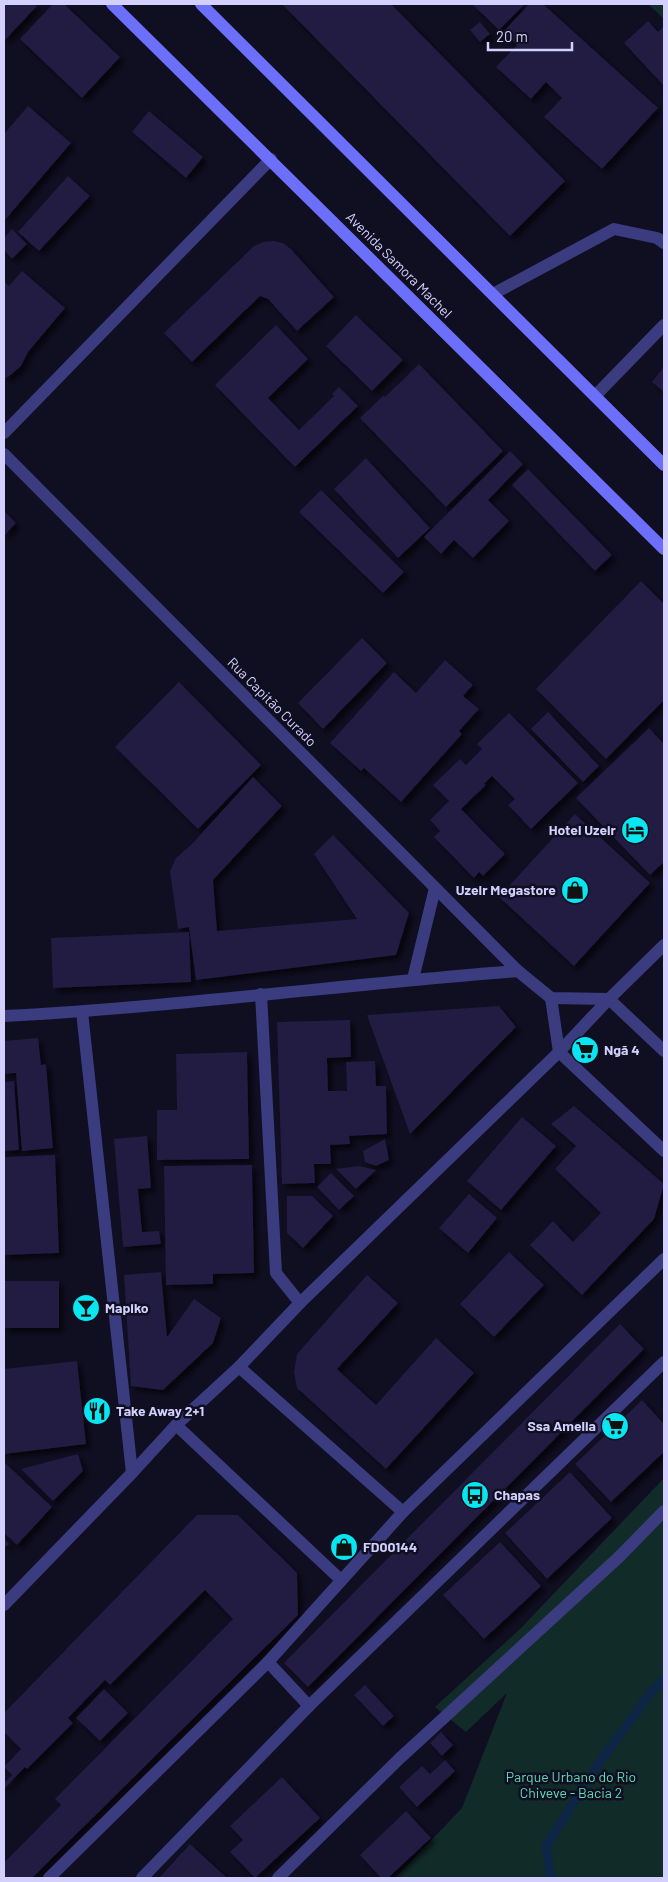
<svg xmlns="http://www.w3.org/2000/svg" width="668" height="1882" font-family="Barlow,sans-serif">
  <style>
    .green { fill: #112b29 }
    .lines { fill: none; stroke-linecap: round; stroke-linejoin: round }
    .stream { stroke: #0e2645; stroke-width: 9 }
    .building { fill: #211b42; filter: url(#shadow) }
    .lane { stroke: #3b3c7f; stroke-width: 12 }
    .street { stroke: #3b3c7f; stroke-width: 12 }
    .secondary { stroke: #6b6ffa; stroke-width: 12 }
    .labels { text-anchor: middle; stroke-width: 5; stroke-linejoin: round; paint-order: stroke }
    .street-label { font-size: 14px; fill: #d3d0fd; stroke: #100e21 }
    .poi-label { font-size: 14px; font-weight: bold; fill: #d3d0fd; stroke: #100e21; text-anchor: start }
    .park-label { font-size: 14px; fill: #5fdbb5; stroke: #100e21 }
  </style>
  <defs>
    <filter id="shadow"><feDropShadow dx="4.5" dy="4.5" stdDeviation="2.5" flood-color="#0009"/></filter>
  </defs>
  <rect width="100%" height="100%" fill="#100e21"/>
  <g class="green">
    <polygon points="648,4 664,4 664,19"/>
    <polygon points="664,1478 664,1878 395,1878 462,1808 507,1693 466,1732 435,1707 520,1629"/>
  </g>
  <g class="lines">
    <polyline class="stream" points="551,1878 546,1846 597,1766 651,1692 664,1679"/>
  </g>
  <g class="building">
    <polygon points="4,4 34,4 37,6 4,41"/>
    <polygon points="53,4 64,4 120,57 82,98 20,39"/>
    <polygon points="282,4 391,4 565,181 510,236"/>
    <polygon points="472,4 525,4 499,30"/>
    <polygon points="529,4 543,4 658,108 602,169 544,117 562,98 546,82 531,99 496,67 517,45 503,32"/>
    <polygon points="648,21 658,32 664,26 664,86 624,43"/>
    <polygon points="480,22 490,34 480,42 470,30"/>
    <polygon points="28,106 71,143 4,221 4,134"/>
    <polygon points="149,111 203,157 186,178 132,132"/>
    <polygon points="68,176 90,196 39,251 18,232"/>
    <polygon points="12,229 27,244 12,259 4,250 4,238"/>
    <polygon points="273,241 283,243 291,249 334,297 297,331 268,299 260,296 192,362 164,333 254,246 263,242"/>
    <polygon points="22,271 65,308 28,352 21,366 12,374 4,379 4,281 9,286"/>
    <polygon points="356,315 403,360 372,391 326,346"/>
    <polygon points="276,325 308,359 268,398 299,430 334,396 332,394 339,387 358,406 295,467 215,385"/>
    <polygon points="419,364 503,451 446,507 360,418 383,396 385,397"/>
    <polygon points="664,367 664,392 652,382"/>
    <polygon points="510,451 523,464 488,500 509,521 473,558 454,540 441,554 424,537"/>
    <polygon points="366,458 430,528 398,558 334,489"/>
    <polygon points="528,469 612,555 595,571 512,485"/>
    <polygon points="321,490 404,572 383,593 299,512"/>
    <polygon points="4,511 16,523 4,536"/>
    <polygon points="641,581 664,604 664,700 606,759 536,689"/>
    <polygon points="362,638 387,663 323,729 298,703"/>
    <polygon points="445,660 473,685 463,696 479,709 459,731 462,734 401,802 364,768 361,771 330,743 394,672 416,693"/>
    <polygon points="179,682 261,765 198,829 115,747"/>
    <polygon points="548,712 599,766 583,782 531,729"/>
    <polygon points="509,713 578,783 531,829 508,805 515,799 492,776 484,784 486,785 461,809 505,854 483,876 479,872 474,878 434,837 440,831 430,820 449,801 433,785 460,759 466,765 482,749 477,744"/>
    <polygon points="649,728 664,744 664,862 650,875 576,798"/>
    <polygon points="253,777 282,806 213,880 217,931 357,919 314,854 333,835 409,913 396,955 196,980 189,927 178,929 170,871 176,858 191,845"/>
    <polygon points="575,814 650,883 574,966 499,897"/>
    <polygon points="189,932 191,982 53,988 51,938"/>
    <polygon points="499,1006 516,1027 410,1134 367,1015"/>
    <polygon points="350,1020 351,1057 327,1058 328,1091 347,1091 346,1062 375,1061 376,1086 386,1086 387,1134 349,1136 350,1144 330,1145 331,1164 314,1164 315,1183 282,1184 277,1022"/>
    <polygon points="38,1038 41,1065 46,1064 53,1148 22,1151 16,1073 4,1074 4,1041"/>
    <polygon points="247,1052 249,1159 157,1160 157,1110 177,1110 176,1054"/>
    <polygon points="14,1081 19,1150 4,1151 4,1082"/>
    <polygon points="574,1106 664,1184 654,1219 582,1295 530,1245 553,1221 573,1242 601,1213 555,1169 576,1146 551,1124"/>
    <polygon points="522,1117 556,1146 501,1210 467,1181"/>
    <polygon points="147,1136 151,1188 138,1189 142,1232 159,1231 161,1244 123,1247 114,1139"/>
    <polygon points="385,1139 389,1160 376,1166 365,1162 363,1151"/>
    <polygon points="55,1155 59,1253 4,1255 4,1157"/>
    <polygon points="252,1165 254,1273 213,1274 213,1284 166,1285 164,1166"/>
    <polygon points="359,1166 376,1170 356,1189 336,1169"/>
    <polygon points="331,1173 354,1196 339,1210 317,1187"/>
    <polygon points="469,1194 497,1218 468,1253 439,1228"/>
    <polygon points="287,1196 312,1196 333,1216 303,1248 287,1233"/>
    <polygon points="509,1252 544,1285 494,1337 460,1304"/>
    <polygon points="161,1272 167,1337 194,1299 221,1318 213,1343 163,1390 131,1386 124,1275"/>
    <polygon points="367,1275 398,1303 337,1369 376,1405 436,1338 474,1373 386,1469 297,1388 294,1372 297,1354"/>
    <rect x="4" y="1281" width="55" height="47"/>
    <polygon points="620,1324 644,1349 308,1687 284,1663"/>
    <polygon points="77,1361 86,1444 4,1454 4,1369"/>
    <polygon points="642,1400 664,1424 664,1452 611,1502 575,1464"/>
    <polygon points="78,1454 83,1471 53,1501 21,1469"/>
    <polygon points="4,1462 52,1507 17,1545 4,1533"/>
    <polygon points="570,1472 612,1518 547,1579 505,1533"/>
    <polygon points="197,1515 238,1515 297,1573 298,1615 32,1878 4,1878 4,1863 61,1805 55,1799 233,1619 205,1590 110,1685 105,1680 68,1718 73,1723 27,1769 25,1767 4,1789 4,1783 12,1775 4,1767 21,1749 4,1732 4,1713"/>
    <polygon points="4,1538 9,1544 4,1548"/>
    <polygon points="500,1542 541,1586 484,1639 443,1595"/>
    <polygon points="365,1685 394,1716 383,1726 354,1695"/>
    <polygon points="104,1689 128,1713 100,1741 76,1718"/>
    <polygon points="441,1732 453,1745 442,1756 430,1743"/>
    <polygon points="445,1760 455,1771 417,1807 399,1787 422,1766 430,1774"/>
    <polygon points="282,1777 320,1818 255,1878 230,1852 243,1840 230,1826"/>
    <polygon points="406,1811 431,1838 388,1878 381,1878 360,1855"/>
    <polygon points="190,1844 227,1878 159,1878"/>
  </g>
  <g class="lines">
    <g class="lane">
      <polyline points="493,294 614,229 657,238 664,243"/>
      <polyline points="595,396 664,325"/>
      <polyline points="278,1878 399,1759 619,1557 664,1511"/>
    </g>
    <g class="street">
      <polyline points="4,433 271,159"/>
      <polyline points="4,454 518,971 551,998 609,999 664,1051"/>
      <polyline points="413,979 435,888"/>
      <polyline points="261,994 276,1273 300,1303"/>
      <polyline points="551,998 559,1052 664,1151"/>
      <polyline points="82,1012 132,1473"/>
      <path d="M4 1016C176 1007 347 984 518 971"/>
      <polyline points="239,1367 403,1512"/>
      <polyline points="176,1425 341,1580"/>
      <polyline points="4,1605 132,1473 176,1425 239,1367 300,1303 559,1052 609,999 664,945"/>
      <polyline points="268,1662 309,1706"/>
      <polyline points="49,1878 268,1662 403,1512 664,1259"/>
      <polyline points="142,1878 309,1706 664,1362"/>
    </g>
    <g class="secondary">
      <polyline points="112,4 664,549"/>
      <polyline points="201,4 664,465"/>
    </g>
  </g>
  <defs>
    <g id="hotel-disc" transform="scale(1.4375)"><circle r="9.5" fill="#08e6f1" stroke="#100e21"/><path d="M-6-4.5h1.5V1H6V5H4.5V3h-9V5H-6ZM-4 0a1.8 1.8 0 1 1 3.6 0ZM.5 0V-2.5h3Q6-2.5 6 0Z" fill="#111"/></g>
    <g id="shop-disc" transform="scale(1.4375)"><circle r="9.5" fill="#08e6f1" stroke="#100e21"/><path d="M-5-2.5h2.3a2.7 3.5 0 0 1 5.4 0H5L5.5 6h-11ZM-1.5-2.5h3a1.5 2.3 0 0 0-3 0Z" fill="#111"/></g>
    <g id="supermarket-disc" transform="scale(1.4375)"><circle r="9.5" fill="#08e6f1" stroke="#100e21"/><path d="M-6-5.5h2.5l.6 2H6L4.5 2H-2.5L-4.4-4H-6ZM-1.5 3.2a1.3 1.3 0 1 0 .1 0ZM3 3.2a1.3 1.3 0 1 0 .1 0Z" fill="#111"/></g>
    <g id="bar-disc" transform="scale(1.4375)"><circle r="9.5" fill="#08e6f1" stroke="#100e21"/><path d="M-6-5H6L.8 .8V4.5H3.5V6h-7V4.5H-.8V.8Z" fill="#111"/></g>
    <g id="restaurant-disc" transform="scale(1.4375)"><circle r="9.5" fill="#08e6f1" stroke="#100e21"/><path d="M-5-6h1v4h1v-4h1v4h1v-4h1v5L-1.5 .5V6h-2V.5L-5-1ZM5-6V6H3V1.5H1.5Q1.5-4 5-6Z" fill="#111"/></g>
    <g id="bus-disc" transform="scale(1.4375)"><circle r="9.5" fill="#08e6f1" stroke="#100e21"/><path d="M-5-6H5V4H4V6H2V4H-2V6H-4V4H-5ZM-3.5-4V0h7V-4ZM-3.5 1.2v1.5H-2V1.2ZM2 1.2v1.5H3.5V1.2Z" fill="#111"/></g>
  </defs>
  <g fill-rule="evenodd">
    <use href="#hotel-disc" x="635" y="830"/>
    <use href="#shop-disc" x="575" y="890"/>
    <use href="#supermarket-disc" x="585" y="1050"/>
    <use href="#bar-disc" x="86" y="1308"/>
    <use href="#restaurant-disc" x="97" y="1411"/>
    <use href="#supermarket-disc" x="615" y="1426"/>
    <use href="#bus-disc" x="475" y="1495"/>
    <use href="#shop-disc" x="344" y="1547"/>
  </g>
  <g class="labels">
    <g class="street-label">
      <text transform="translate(399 265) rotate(45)" y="5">Avenida Samora Machel</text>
      <text transform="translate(272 702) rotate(45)" y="5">Rua Capitão Curado</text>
    </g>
    <g class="poi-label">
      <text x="616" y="835" text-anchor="end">Hotel Uzeir</text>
      <text x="556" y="895" text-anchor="end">Uzeir Megastore</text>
      <text x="604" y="1055">Ngã 4</text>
      <text x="105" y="1313">Mapiko</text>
      <text x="116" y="1416">Take Away 2+1</text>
      <text x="596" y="1431" text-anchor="end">Ssa Amelia</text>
      <text x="494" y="1500">Chapas</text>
      <text x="363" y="1552">FD00144</text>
    </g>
    <g class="park-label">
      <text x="571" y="1782">Parque Urbano do Rio<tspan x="571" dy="16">Chiveve - Bacia 2</tspan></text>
    </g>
  </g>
  <rect width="668" height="1882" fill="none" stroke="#d3d0fd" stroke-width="10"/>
  <path d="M488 42v8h84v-8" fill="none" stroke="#d3d0fd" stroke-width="2.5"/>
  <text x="496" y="42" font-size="15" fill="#d3d0fd" stroke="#100e21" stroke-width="4" paint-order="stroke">20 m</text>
</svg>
